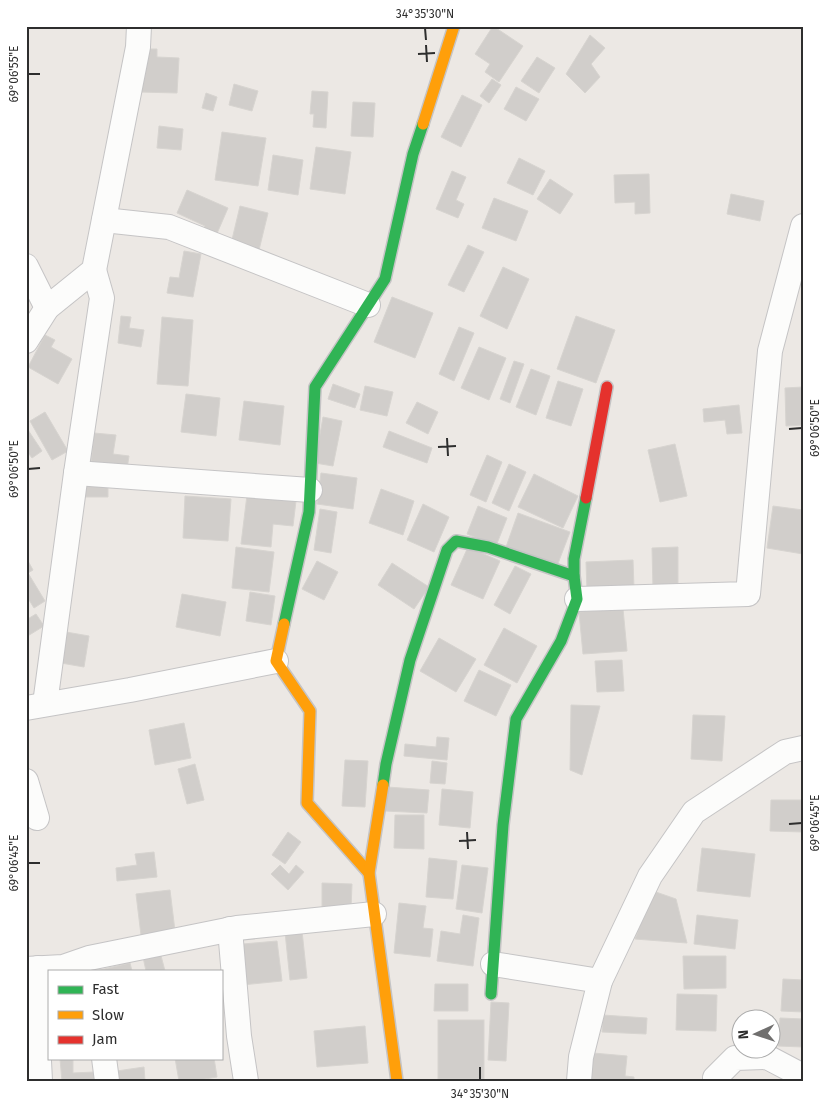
<svg xmlns="http://www.w3.org/2000/svg" width="829" height="1107" font-family="'Fira Sans',sans-serif">
  <style>
    .building { fill: #d1cecb; stroke: #d7d4d0 }
    .lines { fill: none; stroke-linecap: round; stroke-linejoin: round }
    .street-casing { stroke: #c5c4c5; stroke-width: 26 }
    .fast-casing { stroke: #c5c4c5; stroke-width: 14 }
    .slow-casing { stroke: #c5c4c5; stroke-width: 14 }
    .jam-casing { stroke: #c5c4c5; stroke-width: 14 }
    .street { stroke: #fcfcfb; stroke-width: 24 }
    .fast { stroke: #30b455; stroke-width: 11 }
    .slow { stroke: #ff9f0a; stroke-width: 11 }
    .jam { stroke: #e5322d; stroke-width: 11 }
    .ticks { fill: none; stroke: #2e2e2e; stroke-width: 2 }
    .neatline { fill: none; stroke: #2e2e2e; stroke-width: 2 }
    .ticks-label { font-size: 12px; text-anchor: middle; fill: #2e2e2e }
  </style>
  <rect width="100%" height="100%" fill="#ece8e4"/>
  <g class="building">
    <polygon points="493,26 523,46 499,82 485,72 490,64 475,54"/>
    <polygon points="590,35 605,48 591,64 600,77 585,93 566,74"/>
    <polygon points="142,49 157,49 157,57 179,58 177,93 140,92"/>
    <polygon points="537,57 555,68 539,93 521,81"/>
    <polygon points="492,79 501,85 489,103 480,96"/>
    <polygon points="234,84 258,91 252,111 229,105"/>
    <polygon points="516,87 539,99 526,121 504,109"/>
    <polygon points="312,91 328,92 326,128 313,127 314,114 310,114"/>
    <polygon points="206,93 217,97 213,111 202,108"/>
    <polygon points="462,95 482,105 461,147 441,137"/>
    <polygon points="353,102 375,103 373,137 351,136"/>
    <polygon points="159,126 183,129 181,150 157,148"/>
    <polygon points="222,132 266,138 258,186 215,180"/>
    <polygon points="316,147 351,152 345,194 310,189"/>
    <polygon points="273,155 303,160 298,195 268,190"/>
    <polygon points="519,158 545,171 533,195 507,183"/>
    <polygon points="452,171 466,177 456,200 464,204 458,218 436,209"/>
    <polygon points="649,174 650,213 635,214 635,202 615,203 614,175"/>
    <polygon points="550,179 573,194 560,214 537,199"/>
    <polygon points="187,190 228,208 215,238 202,232 205,226 177,213"/>
    <polygon points="731,194 764,201 760,221 727,214"/>
    <polygon points="494,198 528,211 516,241 482,228"/>
    <polygon points="240,206 268,213 259,250 231,244"/>
    <polygon points="468,245 484,252 464,292 448,285"/>
    <polygon points="184,251 201,254 193,297 167,293 170,277 179,278"/>
    <polygon points="503,267 529,279 507,329 480,316"/>
    <polygon points="392,297 433,313 415,358 374,342"/>
    <polygon points="121,316 131,317 129,328 144,330 141,347 118,343"/>
    <polygon points="576,316 615,330 596,383 557,369"/>
    <polygon points="162,317 193,320 188,386 157,384"/>
    <polygon points="459,327 474,333 454,381 439,374"/>
    <polygon points="45,335 55,340 51,347 72,359 58,384 28,367"/>
    <polygon points="479,347 506,358 489,400 461,388"/>
    <polygon points="514,361 524,364 510,403 500,399"/>
    <polygon points="531,369 550,376 536,415 516,407"/>
    <polygon points="558,381 583,389 571,426 546,418"/>
    <polygon points="333,384 360,394 355,408 328,399"/>
    <polygon points="365,386 393,392 387,416 360,410"/>
    <polygon points="803,387 803,425 786,426 785,388"/>
    <polygon points="186,394 220,398 216,436 181,432"/>
    <polygon points="244,401 284,406 280,445 239,440"/>
    <polygon points="417,402 438,412 428,434 406,423"/>
    <polygon points="739,405 742,433 727,434 725,420 704,422 703,409"/>
    <polygon points="45,412 68,451 52,460 30,421"/>
    <polygon points="323,417 342,421 333,466 315,463"/>
    <polygon points="26,427 42,451 32,458 26,450"/>
    <polygon points="389,431 432,448 427,463 383,447"/>
    <polygon points="94,433 116,435 113,454 129,456 127,469 91,465"/>
    <polygon points="675,444 687,496 660,502 648,450"/>
    <polygon points="487,455 502,462 486,502 470,495"/>
    <polygon points="509,464 526,472 509,511 492,503"/>
    <polygon points="321,473 357,478 353,509 317,504"/>
    <polygon points="534,474 578,496 563,528 518,507"/>
    <polygon points="108,485 108,497 85,497 85,486"/>
    <polygon points="381,489 414,501 403,535 369,523"/>
    <polygon points="247,495 296,501 293,526 273,524 271,547 241,544"/>
    <polygon points="185,496 231,499 228,541 183,538"/>
    <polygon points="423,504 449,517 434,552 407,540"/>
    <polygon points="478,506 507,518 496,546 467,534"/>
    <polygon points="773,506 803,510 803,554 767,548"/>
    <polygon points="320,509 337,512 331,553 314,550"/>
    <polygon points="518,513 570,532 557,566 506,547"/>
    <polygon points="236,547 274,552 269,592 232,588"/>
    <polygon points="468,547 500,561 483,599 451,585"/>
    <polygon points="678,547 678,589 653,589 652,548"/>
    <polygon points="633,560 634,589 587,591 586,562"/>
    <polygon points="28,561 33,570 28,573 45,601 34,608 26,595 26,562"/>
    <polygon points="317,561 338,572 324,600 302,589"/>
    <polygon points="392,563 429,587 414,609 378,585"/>
    <polygon points="515,566 531,574 510,614 494,605"/>
    <polygon points="250,592 275,596 271,625 246,621"/>
    <polygon points="182,594 226,602 220,636 176,627"/>
    <polygon points="623,609 627,651 583,654 579,612"/>
    <polygon points="36,614 44,626 26,637 26,620"/>
    <polygon points="504,628 537,646 517,683 484,665"/>
    <polygon points="66,632 89,636 84,667 61,663"/>
    <polygon points="439,638 476,659 456,692 420,671"/>
    <polygon points="622,660 624,691 597,692 595,661"/>
    <polygon points="479,670 511,685 496,716 464,701"/>
    <polygon points="571,705 600,706 582,775 570,770"/>
    <polygon points="693,715 725,716 722,761 691,759"/>
    <polygon points="184,723 191,758 155,765 149,730"/>
    <polygon points="437,737 449,738 447,760 404,756 405,744 436,747"/>
    <polygon points="345,760 368,761 365,807 342,806"/>
    <polygon points="432,761 447,763 445,784 430,783"/>
    <polygon points="195,764 204,800 187,804 178,769"/>
    <polygon points="387,787 429,790 427,813 385,811"/>
    <polygon points="442,789 473,792 470,828 439,825"/>
    <polygon points="771,800 803,800 803,832 770,831"/>
    <polygon points="395,815 424,815 424,849 394,848"/>
    <polygon points="288,832 301,842 285,864 272,855"/>
    <polygon points="702,848 755,854 750,897 697,891"/>
    <polygon points="154,852 157,877 117,881 116,868 137,865 135,854"/>
    <polygon points="429,858 457,861 453,899 426,897"/>
    <polygon points="280,865 289,874 296,865 304,872 288,890 271,874"/>
    <polygon points="462,865 488,868 482,913 456,909"/>
    <polygon points="322,883 352,884 351,908 322,907"/>
    <polygon points="170,890 175,931 141,935 136,894"/>
    <polygon points="653,891 676,899 687,943 635,939"/>
    <polygon points="399,903 426,906 423,928 433,929 430,957 394,953"/>
    <polygon points="463,915 479,918 473,966 437,961 441,931 460,934"/>
    <polygon points="697,915 738,920 735,949 694,944"/>
    <polygon points="302,931 307,978 290,980 285,932"/>
    <polygon points="277,941 282,981 242,985 239,963 245,962 243,944"/>
    <polygon points="160,952 165,971 146,971 143,957"/>
    <polygon points="683,956 726,956 726,988 684,989"/>
    <polygon points="130,963 132,971 96,971"/>
    <polygon points="783,979 803,980 803,1012 781,1011"/>
    <polygon points="435,984 468,984 468,1011 434,1011"/>
    <polygon points="677,994 717,995 716,1031 676,1030"/>
    <polygon points="491,1002 509,1003 506,1061 488,1060"/>
    <polygon points="603,1015 647,1018 646,1034 602,1032"/>
    <polygon points="780,1018 803,1019 803,1047 778,1046"/>
    <rect x="438" y="1020" width="46" height="59"/>
    <polygon points="365,1026 368,1063 317,1067 314,1031"/>
    <polygon points="593,1053 627,1056 625,1076 634,1077 634,1081 590,1081"/>
    <polygon points="73,1058 73,1073 94,1072 94,1081 62,1081 60,1059"/>
    <polygon points="175,1058 214,1058 217,1077 193,1081 179,1081"/>
    <polygon points="144,1067 145,1081 118,1081 117,1071"/>
  </g>
  <g class="lines">
    <g class="street-casing">
      <g id="street">
        <polyline points="104,220 169,227 368,305"/>
        <polyline points="26,266 47,308"/>
        <polyline points="26,341 47,308 94,270 138,47 139,26"/>
        <polyline points="76,473 310,490"/>
        <polyline points="577,599 748,594 770,351 803,226"/>
        <polyline points="45,704 76,473 102,298 94,270"/>
        <polyline points="26,708 130,690 276,661"/>
        <polyline points="26,781 37,818"/>
        <polyline points="230,929 239,1036 246,1081"/>
        <polyline points="493,964 600,981"/>
        <polyline points="38,968 38,1041 40,1081"/>
        <polyline points="26,969 63,967 89,958 237,928 374,914"/>
        <polyline points="104,1058 107,1081"/>
        <polyline points="579,1081 581,1057 600,981 650,876 694,812 785,752 803,748"/>
        <polyline points="715,1081 715,1078 735,1058 767,1057 803,1076"/>
      </g>
    </g>
    <g class="fast-casing">
      <g id="fast">
        <polyline points="284,624 309,512 315,387 385,279 413,154 423,124"/>
        <polyline points="383,785 386,764 410,660 447,550 456,541 488,547 574,576"/>
        <polyline points="491,994 503,825 516,719 561,641 577,599 574,576 574,559 586,498"/>
      </g>
    </g>
    <g class="slow-casing">
      <g id="slow">
        <polyline points="423,124 454,26"/>
        <polyline points="284,624 276,661 310,711 307,803 369,873"/>
        <polyline points="383,785 369,873 397,1081"/>
      </g>
    </g>
    <g class="jam-casing">
      <polyline id="jam" points="586,498 607,387"/>
    </g>
    <use href="#street" class="street"/>
    <use href="#fast" class="fast"/>
    <use href="#slow" class="slow"/>
    <use href="#jam" class="jam"/>
  </g>
  <path class="ticks" d="M425 28 426 40M426 45 427 62M418 54 435 53M28 74H40M789 429 802 428M447 438 448 456M438 447 456 446M28 469 40 468M789 824 802 823M467 832 468 849M459 841 476 840M28 863H40M480 1067V1080"/>
  <rect width="829" height="1107" fill="none" stroke="#ffffff" stroke-width="55"/>
  <rect x="48" y="970" width="175" height="90" fill="#ffffff" stroke="#ababab"/>
  <rect x="58" y="986" width="25" height="8" fill="#30b455" stroke="#ababab"/>
  <text x="92" y="994" font-size="15" fill="#2e2e2e">Fast</text>
  <rect x="58" y="1011" width="25" height="8" fill="#ff9f0a" stroke="#ababab"/>
  <text x="92" y="1020" font-size="15" fill="#2e2e2e">Slow</text>
  <rect x="58" y="1036" width="25" height="8" fill="#e5322d" stroke="#ababab"/>
  <text x="92" y="1044" font-size="15" fill="#2e2e2e">Jam</text>
  <g transform="translate(756 1034) rotate(267)"><circle r="24" fill="#ffffff" stroke="#ababab"/>
  <path d="M0-4L9 19L0 12L-9 19Z" fill="#706f6e"/>
  <text y="-8" font-size="14" font-weight="bold" text-anchor="middle" fill="#2e2e2e">N</text>
  </g>
  <rect x="28" y="28" width="774" height="1052" class="neatline"/>
  <g class="ticks-label">
    <text x="425" y="18">34°35'30"N</text>
    <text transform="translate(14 74) rotate(-90)" y="4">69°06'55"E</text>
    <text transform="translate(815 428) rotate(-90)" y="4">69°06'50"E</text>
    <text transform="translate(14 469) rotate(-90)" y="4">69°06'50"E</text>
    <text transform="translate(815 823) rotate(-90)" y="4">69°06'45"E</text>
    <text transform="translate(14 863) rotate(-90)" y="4">69°06'45"E</text>
    <text x="480" y="1098">34°35'30"N</text>
  </g>
</svg>
